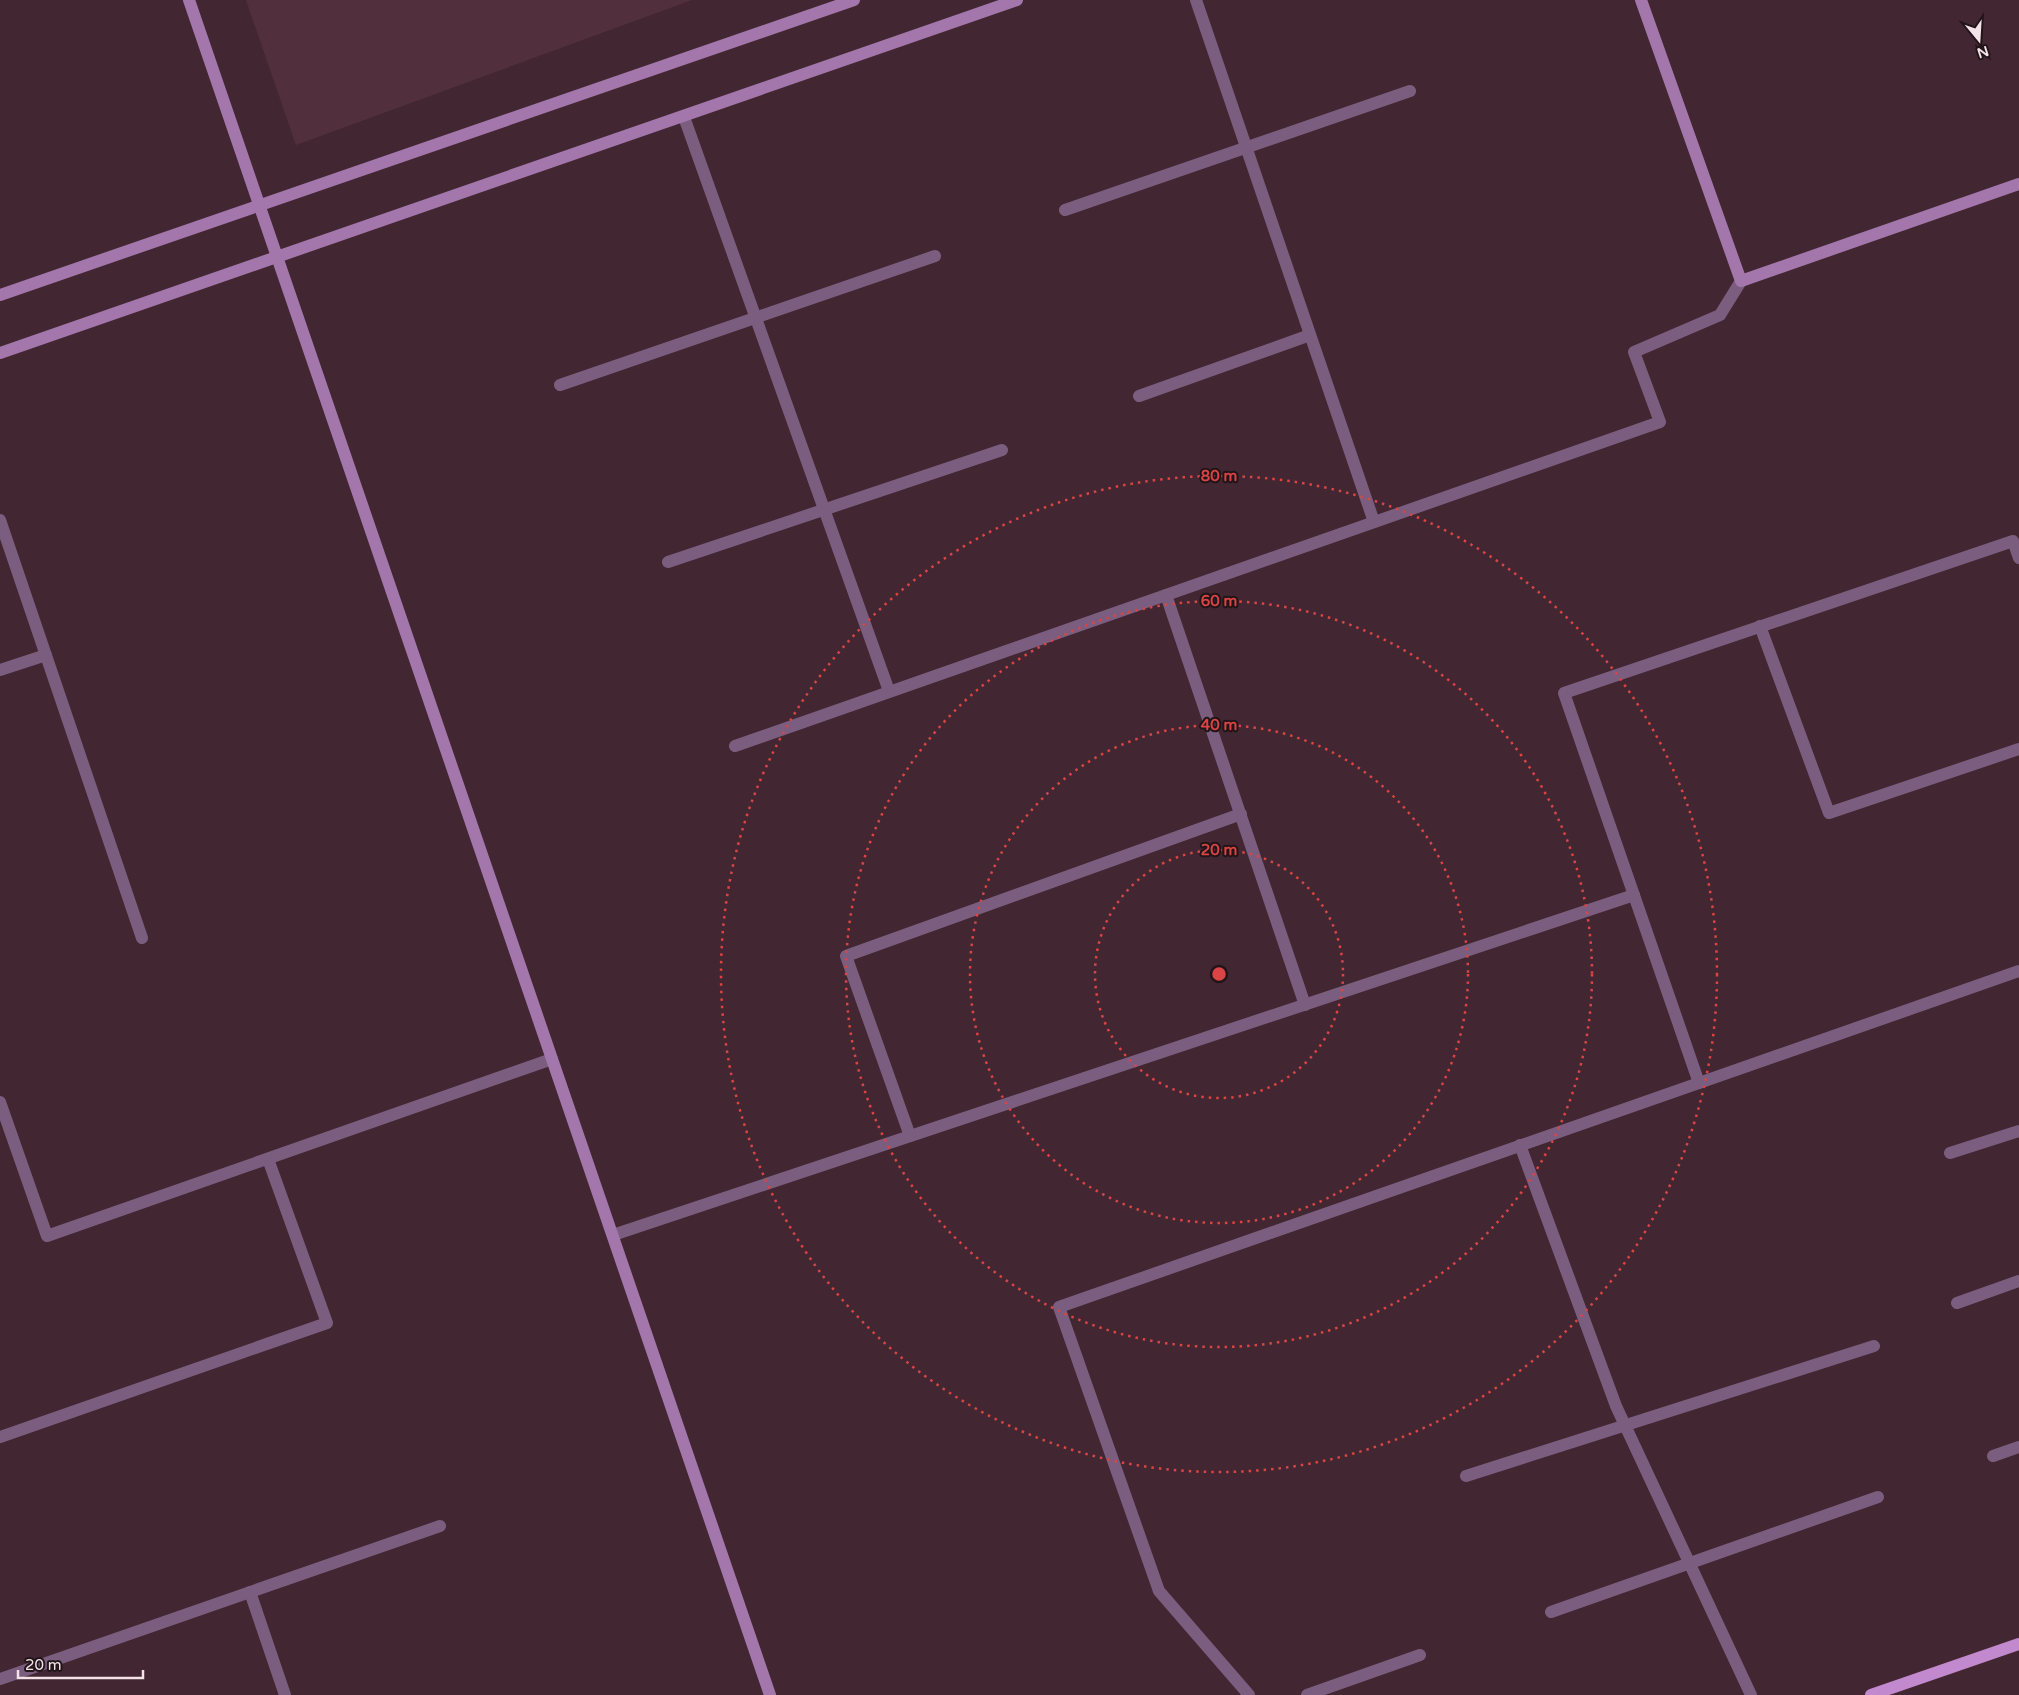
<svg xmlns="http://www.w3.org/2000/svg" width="2019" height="1695" font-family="'Varela Round',sans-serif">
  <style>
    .built { fill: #512f3c }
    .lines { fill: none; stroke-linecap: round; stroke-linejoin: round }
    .lane { stroke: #7b5e7f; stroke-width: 12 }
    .secondary { stroke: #a477ac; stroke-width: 12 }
    .primary { stroke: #c389ce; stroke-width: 12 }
    .ring { fill: none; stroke: #da4445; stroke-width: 2.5; stroke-dasharray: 2.5 5 }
    .centre { fill: #da4445; stroke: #211519; stroke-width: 2.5 }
    .ring-label { font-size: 15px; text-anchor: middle; font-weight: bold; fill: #da4445; stroke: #211519; stroke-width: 4; stroke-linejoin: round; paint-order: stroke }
  </style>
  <rect width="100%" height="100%" fill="#422732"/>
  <polygon class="built" points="246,0 692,0 296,145"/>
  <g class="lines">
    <g class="lane">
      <polyline points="1196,0 1374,522"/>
      <polyline points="684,117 889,691"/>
      <polyline points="1065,210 1410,91"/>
      <polyline points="560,385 935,256"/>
      <polyline points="1139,396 1310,335"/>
      <polyline points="0,520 142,938"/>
      <polyline points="668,562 1002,450"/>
      <polyline points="1166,595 1305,1005"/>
      <polyline points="1760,626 1829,813 2019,749"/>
      <polyline points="0,670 46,655"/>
      <polyline points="735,746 1660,422 1634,352 1720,315 1741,281"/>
      <polyline points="1699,1083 1564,693 2013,541 2019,558"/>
      <polyline points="0,1102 47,1236 552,1059"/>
      <polyline points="910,1136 846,956 1241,814"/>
      <polyline points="1520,1145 1616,1406 1751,1695"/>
      <polyline points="1950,1153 2019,1131"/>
      <polyline points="613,1235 1634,895"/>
      <polyline points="1957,1303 2019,1281"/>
      <polyline points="0,1437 327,1323 268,1159"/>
      <polyline points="1993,1456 2019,1447"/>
      <polyline points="1466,1476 1874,1346"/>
      <polyline points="250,1592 285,1695"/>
      <polyline points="1551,1612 1878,1497"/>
      <polyline points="0,1679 440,1526"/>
      <polyline points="1249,1695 1159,1591 1059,1307 2019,971"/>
      <polyline points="1307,1695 1420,1655"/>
    </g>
    <g class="secondary">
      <polyline points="189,0 770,1695"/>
      <polyline points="1641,0 1741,281 2019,184"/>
      <polyline points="0,295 854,0"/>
      <polyline points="0,353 1017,0"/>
    </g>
    <polyline class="primary" points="1871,1695 2019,1644"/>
  </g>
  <g class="ring">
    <circle cx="1219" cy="974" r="124"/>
    <circle cx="1219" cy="974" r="249"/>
    <circle cx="1219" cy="974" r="373"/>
    <circle cx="1219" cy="974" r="498"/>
  </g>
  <circle cx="1219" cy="974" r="8" class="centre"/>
  <g class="ring-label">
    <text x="1219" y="481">80 m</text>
    <text x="1219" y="606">60 m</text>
    <text x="1219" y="730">40 m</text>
    <text x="1219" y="855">20 m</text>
  </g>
  <g transform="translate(1979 40) rotate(162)" stroke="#211519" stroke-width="4" paint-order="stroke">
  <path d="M0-4L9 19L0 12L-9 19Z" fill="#f4e2e8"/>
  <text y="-8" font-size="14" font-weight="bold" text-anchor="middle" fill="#f4e2e8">N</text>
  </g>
  <path d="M18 1670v8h125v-8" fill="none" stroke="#f4e2e8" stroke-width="2.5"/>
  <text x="25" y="1670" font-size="15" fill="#f4e2e8" stroke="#211519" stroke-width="4" paint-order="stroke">20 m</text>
</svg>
